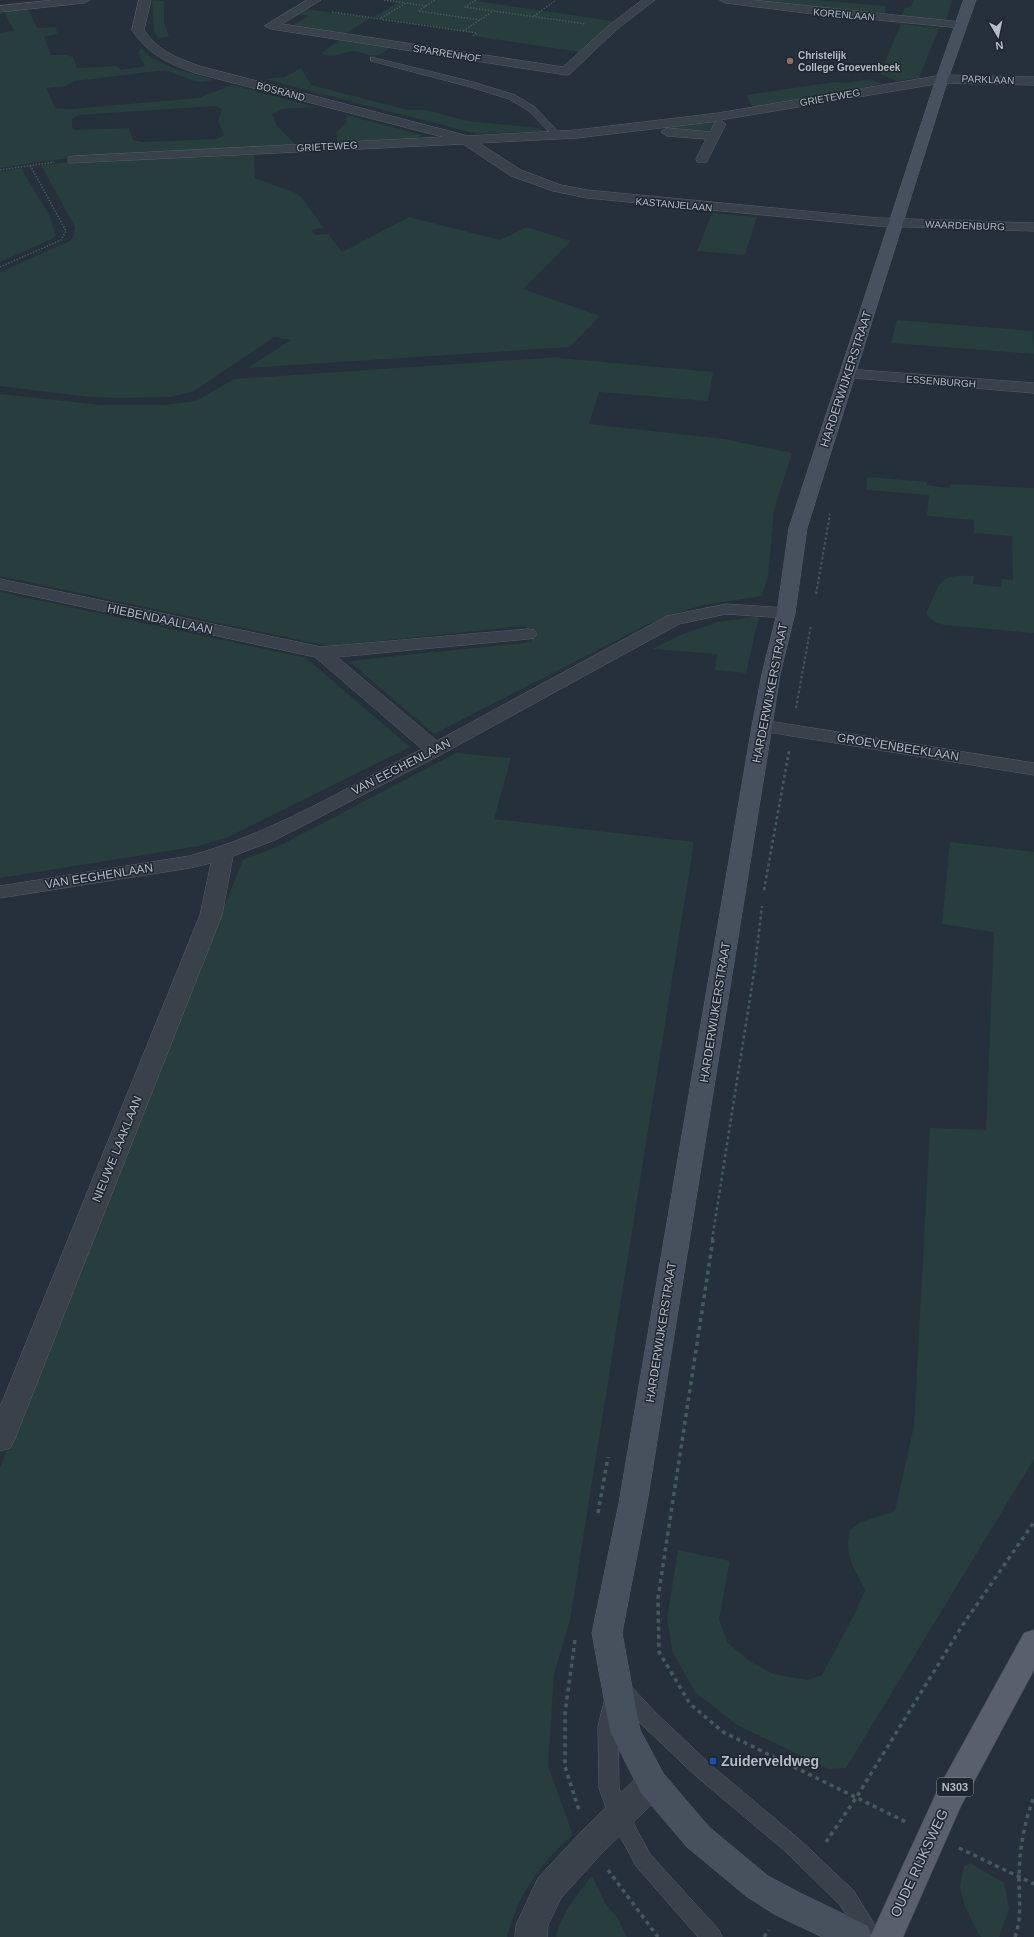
<svg xmlns="http://www.w3.org/2000/svg" width="1034" height="1937" font-family="Arial,sans-serif">
  <style>
    .green { fill: #283d3d; fill-rule: evenodd }
    .lines { fill: none; stroke-linecap: round; stroke-linejoin: round }
    .service-casing { stroke: #575f69; stroke-width: 1 }
    .minor-casing { stroke: #575f69; stroke-width: 1 }
    .secondary-casing { stroke: #575f69; stroke-width: 1 }
    .primary-casing { stroke: #454d57; stroke-width: 1 }
    .path-far3 { stroke: #475a5b; stroke-width: 1.5; stroke-dasharray: 1.5 1.5; stroke-linecap: butt }
    .path-far2 { stroke: #475a5b; stroke-width: 2; stroke-dasharray: 2.5 2.5; stroke-linecap: butt }
    .path-far1 { stroke: #475a5b; stroke-width: 2.5; stroke-dasharray: 3 3; stroke-linecap: butt }
    .path { stroke: #475a5b; stroke-width: 3.5; stroke-dasharray: 4 4; stroke-linecap: butt }
    .service { fill: #39414b; fill-rule: evenodd }
    .minor { fill: #39414b; fill-rule: evenodd }
    .secondary { fill: #47515e; fill-rule: evenodd }
    .primary { fill: #57606b; fill-rule: evenodd }
    .education-dot { fill: #8d6e63; stroke: #1e2630; stroke-width: 1.5 }
    .transit-dot { fill: #1a4fb4; stroke: #1e2630; stroke-width: 1.5 }
    .labels { text-anchor: middle; stroke-width: 3; stroke-linejoin: round; paint-order: stroke }
    .far-street-label { font-size: 10px; fill: #b4bcc6; stroke: #1e2630 }
    .far-poi-label { font-size: 10px; font-weight: bold; fill: #b4bcc6; stroke: #1e2630; text-anchor: start }
    .shield { fill: #1e2630; stroke: #878f99; stroke-width: 1 }
    .shield-label { font-size: 11px; font-weight: bold; fill: #b4bcc6 }
    .street-label { font-size: 12px; fill: #b4bcc6; stroke: #1e2630 }
    .near-poi-label { font-size: 14px; font-weight: bold; fill: #b4bcc6; stroke: #1e2630; text-anchor: start }
    .near-street-label { font-size: 14px; fill: #b4bcc6; stroke: #1e2630 }
  </style>
  <rect width="100%" height="100%" fill="#25303b"/>
  <g class="green">
    <polygon points="152,0 164,1 164,22 169,37 158,38 154,31"/>
    <polygon points="388,0 477,0 476,1 613,21 580,52 474,36 478,33 374,17 399,2"/>
    <polygon points="746,0 817,0 886,6 885,14"/>
    <polygon points="913,0 952,0 946,21 901,17 905,8 911,7"/>
    <path d="M28 9 37 28 56 27 57 34 44 37 51 55H66L73 57 77 68 116 66 121 70 145 66 138 53 141 48C158 67 191 73 214 80L202 82 194 81 165 70 75 81 66 86 46 88 55 108 71 109 198 98 232 85 315 107 282 109 272 114 277 126 296 145 72 158 37 162 0 168V33L14 31 4 11ZM215 106 222 109 218 121 224 135 217 139 142 142 133 140 129 128 75 130 72 128V119L79 115Z"/>
    <polygon points="306,9 371,18 342,35 295,28 298,26 293,25 309,16 298,14"/>
    <polygon points="901,24 939,28 919,78 897,81 880,74"/>
    <path d="M341 39 391 47C370 65 367 49 349 52 337 54 334 59 321 53Z"/>
    <polygon points="301,68 311,85 408,110 427,110 467,121 539,128 543,131 477,134 264,79 285,77"/>
    <polygon points="870,79 882,84 753,108 746,95 834,82 845,83"/>
    <polygon points="346,115 423,135 415,139 338,143 336,133 347,122"/>
    <polygon points="715,121 714,128 705,132 669,130 664,128"/>
    <polygon points="254,153 255,178 296,193 301,197 324,228 311,230 315,235 328,234 342,252 409,217 500,240 527,227 571,241 523,289 600,316 570,347 248,368 291,340 274,337 194,391 170,397 119,398 89,397 0,386 0,272 70,241 74,235 75,227 41,165 77,161"/>
    <polygon points="21,168 49,215 56,235 52,239 0,262 0,172"/>
    <polygon points="712,213 757,217 745,255 697,251"/>
    <polygon points="897,320 1033,331 1034,354 891,343"/>
    <polygon points="560,357 559,358 713,372 708,401 599,392 589,424 724,439 792,453 774,510 768,576 762,596 703,605 674,614 646,625 434,734 349,661 532,642 526,626 328,646 0,576 0,394 101,405 164,405 196,401 234,379"/>
    <path d="M870 477 927 482V485L949 488 951 484 1034 488V633L944 625 935 622 927 615V611C942 581 936 574 974 576L973 584 1001 587 1002 579 1013 580 1012 536 974 533V520L927 516 929 495 867 490 866 489 867 478Z"/>
    <polygon points="0,592 306,658 410,747 226,838 199,846 0,878"/>
    <polygon points="759,616 746,673 715,670 717,654 653,649 685,633 719,622"/>
    <path d="M456 753 511 758 494 819 694 842 570 1620 554 1674 548 1766 573 1835C540 1863 518 1895 507 1937H0V1467L243 860 281 845Z"/>
    <path d="M950 842 1034 852V1459L846 1768 828 1769 737 1725 695 1692 673 1653 667 1619 678 1550 730 1561 719 1619 728 1643 751 1662 773 1674 807 1680 822 1675 855 1613 865 1590C855 1568 843 1556 850 1530L859 1523 895 1511 914 1426 930 1128 986 1130 994 932 942 924Z"/>
    <polygon points="970,1863 1004,1883 1009,1909 999,1937 982,1937 979,1935 964,1904 960,1886 964,1866"/>
    <path d="M592 1876 605 1903 618 1919 627 1937H556C561 1914 577 1894 592 1876Z"/>
  </g>
  <g class="lines">
    <g class="service-casing">
      <g id="service">
        <polygon points="371,57 473,82 515,95 535,107 561,135 557,137 554,137 529,111 509,99 467,86 371,61"/>
        <polygon points="622,1682 629,1684 656,1713 711,1765 799,1839 854,1891 882,1937 860,1937 840,1905 785,1851 697,1777 642,1725 620,1701 622,1704 618,1726 619,1788 628,1813 650,1854 719,1930 722,1937 698,1937 636,1866 609,1816 599,1788 598,1726 605,1698 612,1696 617,1698 612,1690 615,1684"/>
      </g>
    </g>
    <g class="minor-casing">
      <g id="minor">
        <polygon points="53,0 90,0 84,3 0,12 0,6"/>
        <path d="M139 0H151L144 30C159 52 179 59 203 67L468 136 577 130 718 113 942 75 1034 77V85L942 83 720 120 726 124 708 159 707 162H697L696 159 706 139 667 136 661 132 667 128 710 132 716 121H719L577 138 479 143 521 170 561 185 587 190 878 218 1034 223V231L878 226 587 198 553 191 511 176 463 144 69 163 68 160 69 157 74 156 443 137 195 73C166 62 150 56 132 30Z"/>
        <polygon points="307,0 321,0 282,24 563,67 608,26 642,0 655,0 616,30 570,74 566,75 271,29 265,26"/>
        <polygon points="720,0 752,0 961,22 967,25 961,28 805,13 726,3"/>
        <polygon points="847,369 1034,383 1034,393 842,377 839,374 842,371"/>
        <path d="M0 579 321 647 528 629 534 630 537 634 534 638 528 639 337 657 437 741 667 616 726 604 786 608 792 609 795 613 792 617 786 618 726 614 679 624 442 754 275 840 233 856 222 915 14 1441 10 1448 0 1451V1407L200 915 211 863 190 868 0 898V886L189 856C271 834 346 788 422 749L315 657 0 589Z"/>
        <polygon points="762,720 1034,763 1034,775 755,730 752,726 755,722"/>
        <polygon points="652,1769 663,1773 668,1783 663,1793 602,1853 561,1898 548,1925 547,1937 515,1937 516,1925 538,1878 580,1833 641,1773"/>
      </g>
    </g>
    <g class="secondary-casing">
      <polygon id="secondary" points="964,0 976,0 948,79 807,528 795,613 780,674 772,726 647,1503 622,1633 640,1730 663,1773 709,1827 768,1876 798,1892 868,1926 872,1937 822,1937 774,1914 746,1896 687,1847 641,1793 610,1731 592,1633 619,1503 752,726 762,674 777,613 789,528 936,79"/>
    </g>
    <g class="primary-casing">
      <polygon id="primary" points="1034,1630 1034,1670 961,1806 903,1937 870,1937 938,1789 1024,1633"/>
    </g>
    <g class="path-far3">
      <polyline points="384,0 405,3"/>
      <polyline points="476,0 465,7 586,24"/>
      <polyline points="426,6 435,0"/>
      <polyline points="332,12 477,33 473,36"/>
      <polyline points="534,16 556,0"/>
      <polyline points="381,18 406,3 426,6 418,11 480,20"/>
      <polyline points="463,31 492,12"/>
      <polyline points="0,170 54,162"/>
      <polyline points="0,267 61,240 66,231 30,165"/>
    </g>
    <g class="path-far2">
      <polyline points="816,594 830,514"/>
      <polyline points="796,708 811,625"/>
    </g>
    <g class="path-far1">
      <polyline points="764,890 789,751"/>
      <polyline points="712,1240 755,966 762,906"/>
    </g>
    <g class="path">
      <polyline points="713,1239 658,1598 659,1652 690,1704 723,1732 906,1822"/>
      <polyline points="598,1513 608,1457"/>
      <polyline points="575,1640 565,1713 565,1767 579,1810"/>
      <polyline points="826,1842 856,1798 962,1626 1034,1522"/>
      <polyline points="959,1848 1034,1884"/>
      <polyline points="608,1870 658,1937"/>
      <polyline points="764,1937 769,1930"/>
      <path d="M1015 1937C1022 1918 1019 1899 1019 1879 1019 1852 1024 1822 1034 1797"/>
    </g>
    <use href="#service" class="service"/>
    <use href="#minor" class="minor"/>
    <use href="#secondary" class="secondary"/>
    <use href="#primary" class="primary"/>
  </g>
  <circle class="education-dot" cx="790" cy="61" r="4"/>
  <rect class="transit-dot" x="709" y="1757" width="8" height="8" rx="2"/>
  <g class="labels">
    <g class="far-street-label">
      <text transform="translate(844 14) rotate(5)" y="4">KORENLAAN</text>
      <text transform="translate(447 53) rotate(9)" y="4">SPARRENHOF</text>
      <text transform="translate(988 79) rotate(2)" y="4">PARKLAAN</text>
      <text transform="translate(281 91) rotate(15)" y="4">BOSRAND</text>
      <text transform="translate(830 97) rotate(-10)" y="4">GRIETEWEG</text>
      <text transform="translate(327 146) rotate(-3)" y="4">GRIETEWEG</text>
      <text transform="translate(674 204) rotate(5)" y="4">KASTANJELAAN</text>
      <text transform="translate(965 225) rotate(2)" y="4">WAARDENBURG</text>
      <text transform="translate(941 381) rotate(4)" y="4">ESSENBURGH</text>
    </g>
    <g class="far-poi-label">
      <text x="798" y="59">Christelijk<tspan x="798" dy="12">College Groevenbeek</tspan></text>
    </g>
    <rect class="shield" x="937" y="1778" width="36" height="18" rx="3"/>
    <g class="shield-label">
      <text x="955" y="1791">N303</text>
    </g>
    <g class="street-label">
      <text transform="translate(846 379) rotate(-72)" y="4">HARDERWIJKERSTRAAT</text>
      <text transform="translate(160 619) rotate(12)" y="4">HIEBENDAALLAAN</text>
      <text transform="translate(770 693) rotate(-79)" y="4">HARDERWIJKERSTRAAT</text>
      <text transform="translate(898 747) rotate(9)" y="4">GROEVENBEEKLAAN</text>
      <text transform="translate(401 767) rotate(-27)" y="4">VAN EEGHENLAAN</text>
      <text transform="translate(99 876) rotate(-9)" y="4">VAN EEGHENLAAN</text>
      <text transform="translate(715 1012) rotate(-81)" y="4">HARDERWIJKERSTRAAT</text>
      <text transform="translate(117 1149) rotate(-68)" y="4">NIEUWE LAAKLAAN</text>
      <text transform="translate(661 1332) rotate(-81)" y="4">HARDERWIJKERSTRAAT</text>
    </g>
    <g class="near-poi-label">
      <text x="721" y="1766">Zuiderveldweg</text>
    </g>
    <g class="near-street-label">
      <text transform="translate(919 1863) rotate(-65)" y="5">OUDE RIJKSWEG</text>
    </g>
  </g>
  <g transform="translate(998 36) rotate(171)" stroke="#1e2630" stroke-width="3" paint-order="stroke">
  <path d="M0-3L7 15L0 10L-7 15Z" fill="#b4bcc6"/>
  <text y="-6" font-size="11" font-weight="bold" text-anchor="middle" fill="#b4bcc6">N</text>
  </g>
</svg>
